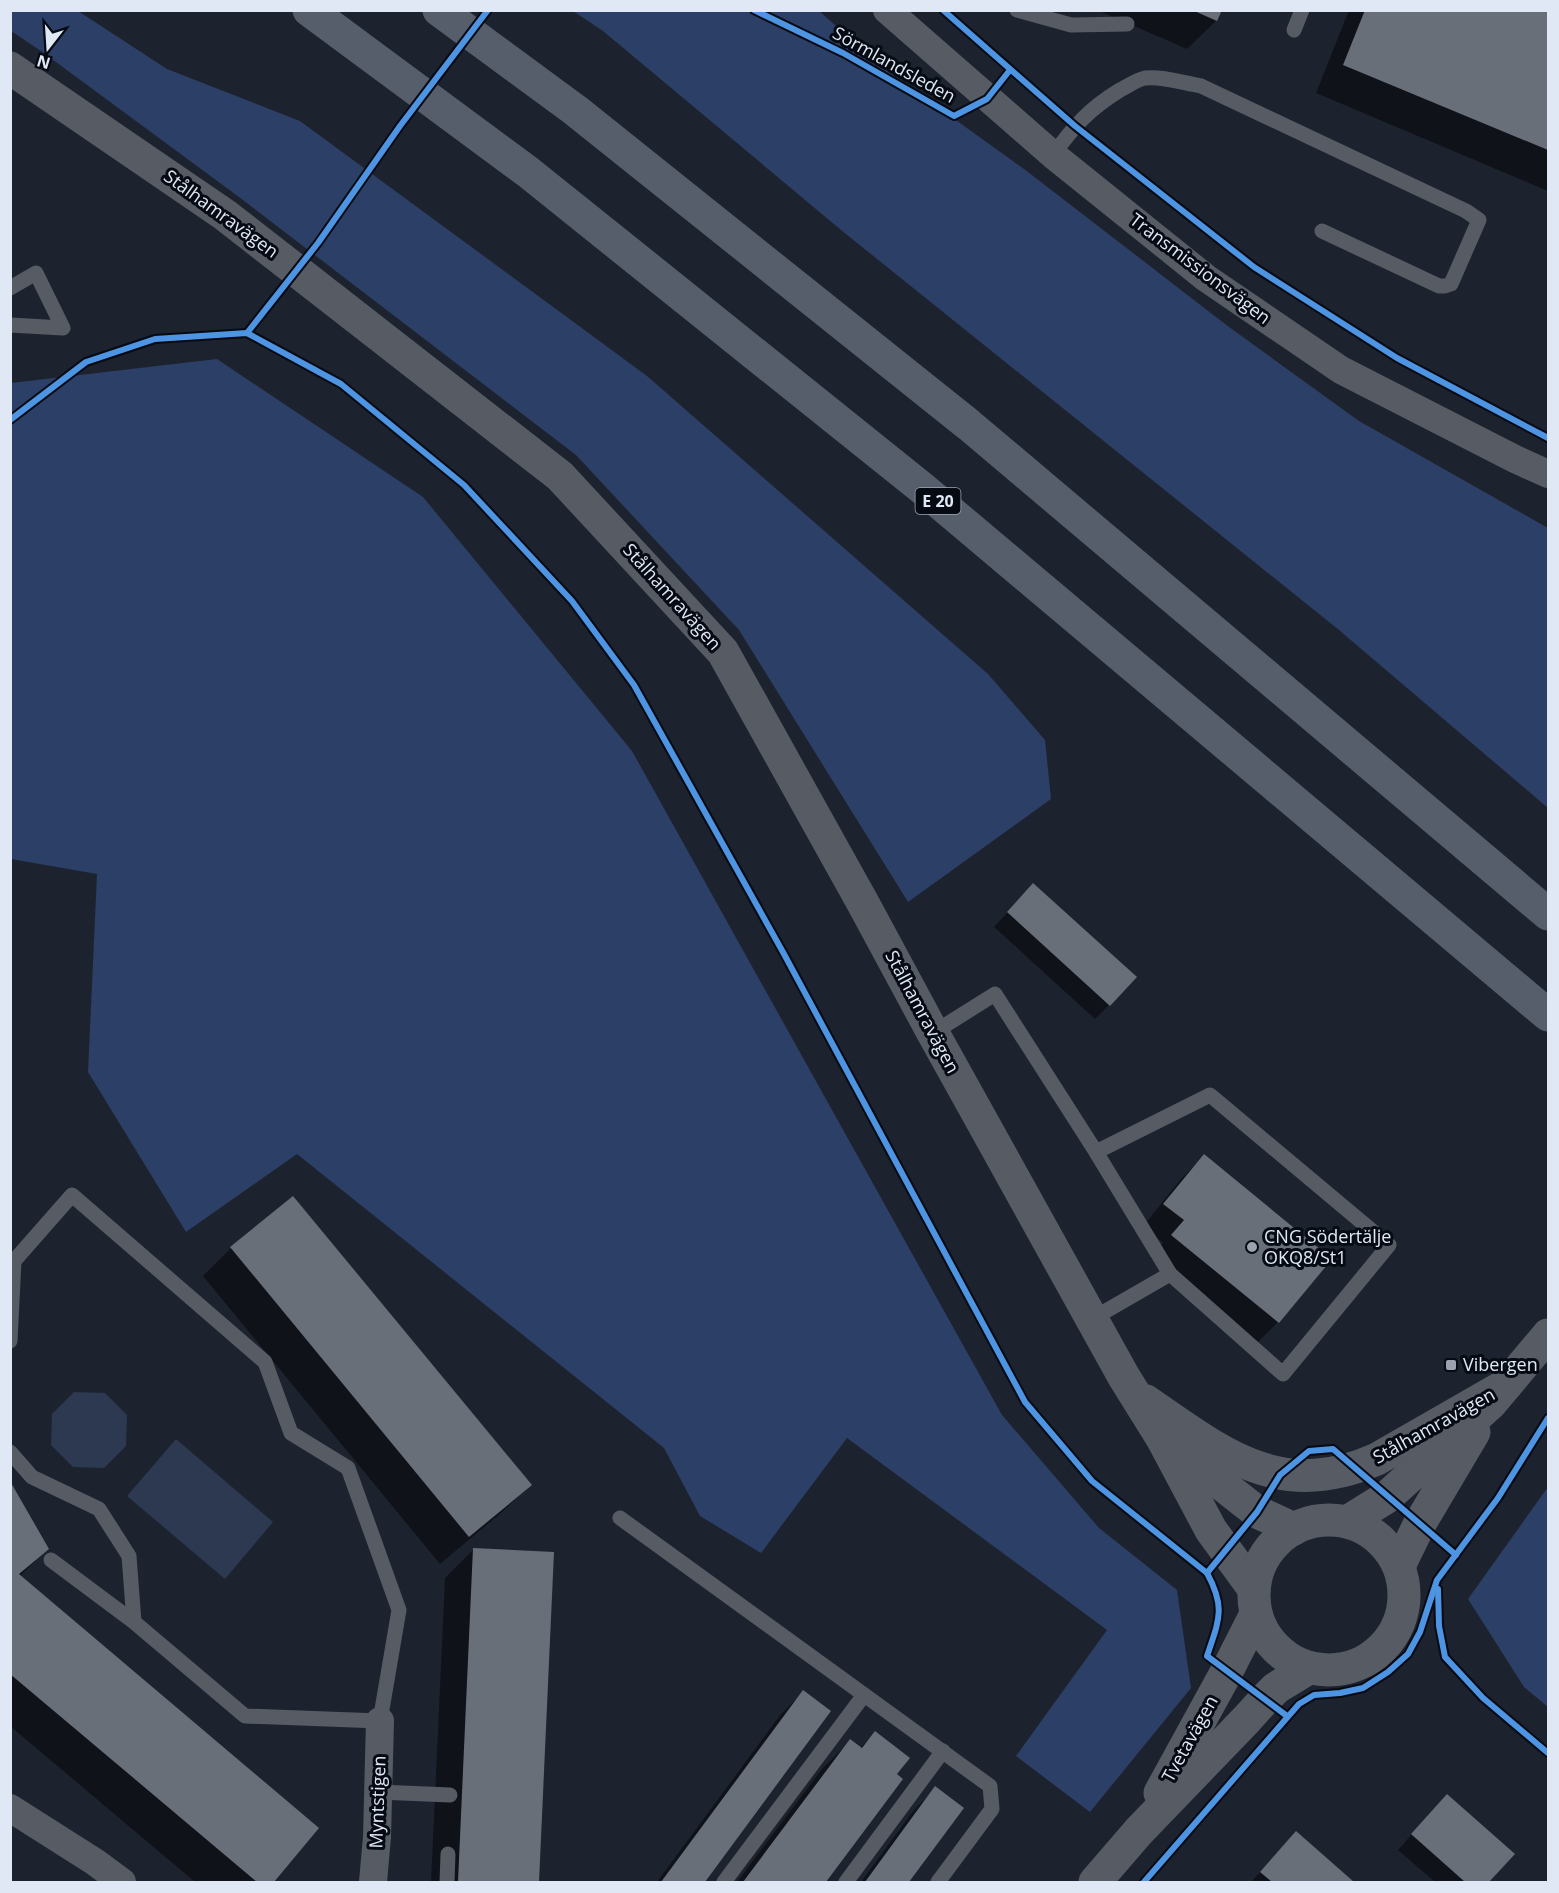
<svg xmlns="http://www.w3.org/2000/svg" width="1559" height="1893" font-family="'Open Sans',sans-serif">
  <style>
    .green { fill: #2c3951 }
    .forest { fill: #2c3f66 }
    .shadow { fill: #0007 }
    .building { fill: #696f79 }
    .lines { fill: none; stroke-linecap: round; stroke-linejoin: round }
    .lane { stroke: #575b64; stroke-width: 15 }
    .street { stroke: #575b64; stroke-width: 28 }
    .secondary { stroke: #575b64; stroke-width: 33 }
    .highway { stroke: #565e6c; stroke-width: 33 }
    .cycleway-casing { stroke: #060a13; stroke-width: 10 }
    .cycleway { stroke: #4d94e3; stroke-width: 6 }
    .poi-dot { fill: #9ca3b0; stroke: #060a13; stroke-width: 2 }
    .labels { text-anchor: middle; stroke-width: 6; stroke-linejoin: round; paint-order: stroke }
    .shield { fill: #060a13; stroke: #9fa5b2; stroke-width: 1.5 }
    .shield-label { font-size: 16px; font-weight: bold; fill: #e0e8f6 }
    .street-label { font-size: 18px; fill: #e0e8f6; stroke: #060a13 }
    .poi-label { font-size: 18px; fill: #e0e8f6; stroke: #060a13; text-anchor: start }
  </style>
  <rect width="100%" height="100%" fill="#1d232e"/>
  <g class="green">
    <polygon points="74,1392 105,1393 127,1415 126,1446 104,1468 73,1467 51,1445 52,1414"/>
    <polygon points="176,1439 273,1522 225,1579 127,1496"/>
  </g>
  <g class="forest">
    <polygon points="10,11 78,11 167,69 300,121 647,376 988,674 1045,740 1051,799 908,902 739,630 576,455 239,197 41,51 11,31"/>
    <polygon points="573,11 819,11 889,72 1028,172 1229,327 1359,421 1548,528 1548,808 1339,630 841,230 603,31"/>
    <polygon points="217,359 423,497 632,751 1002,1415 1099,1528 1177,1590 1191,1688 1090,1812 1016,1756 1107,1630 847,1438 761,1553 700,1516 664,1448 297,1154 186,1232 88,1072 97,874 11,859 11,383"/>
    <polygon points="1548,1487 1548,1707 1524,1687 1468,1599"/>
  </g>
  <g class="shadow">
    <polygon points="1097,10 1220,10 1216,21 1187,49"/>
    <polygon points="1349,10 1548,10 1548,191 1316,93"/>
    <polygon points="1019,900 1109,1005 1095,1019 994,927"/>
    <polygon points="1204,1156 1330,1259 1278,1322 1256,1344 1151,1258 1163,1243 1143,1226 1182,1178"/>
    <polygon points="231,1248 530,1485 501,1513 440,1564 203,1276"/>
    <polygon points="10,1484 47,1549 19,1577 317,1828 272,1882 195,1882 10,1726"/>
    <polygon points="474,1549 553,1553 538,1882 431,1882 445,1578"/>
    <polygon points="803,1692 829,1712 704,1882 657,1882 781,1714"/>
    <polygon points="875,1733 895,1774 901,1779 824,1882 737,1882 822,1769 850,1741 860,1748"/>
    <polygon points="936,1788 962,1808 907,1882 861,1882 914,1810"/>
    <polygon points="1433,1810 1513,1854 1487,1882 1435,1882 1398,1850"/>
    <polygon points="1296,1833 1352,1882 1251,1882"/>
  </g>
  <g class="building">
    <polygon points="1192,10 1222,10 1217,21"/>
    <polygon points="1365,10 1548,10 1548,150 1343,65"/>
    <polygon points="1033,883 1137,977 1110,1006 1007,912"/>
    <polygon points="1204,1154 1332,1259 1279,1323 1171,1235 1184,1220 1163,1204"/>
    <polygon points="293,1196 532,1485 469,1537 230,1247"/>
    <polygon points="10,1481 49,1549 19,1574 319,1828 274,1882 257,1882 10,1674"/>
    <polygon points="473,1548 554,1552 539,1882 458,1882"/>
    <polygon points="803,1690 831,1711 705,1882 661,1882"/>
    <polygon points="875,1731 910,1758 897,1774 903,1779 826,1882 743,1882 850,1739 862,1748"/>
    <polygon points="935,1786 964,1808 909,1882 865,1882"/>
    <polygon points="1447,1794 1515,1854 1489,1882 1465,1882 1411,1834"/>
    <polygon points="1296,1831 1354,1882 1272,1882 1260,1872"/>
  </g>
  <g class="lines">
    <g class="lane">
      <polyline points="1017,10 1071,25 1127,24"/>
      <polyline points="1294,30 1302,10"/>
      <path d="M1053 155C1074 126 1089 109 1120 90 1128 86 1136 80 1145 78 1163 76 1183 83 1201 86L1466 211 1479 220 1451 284 1445 286H1439L1322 231"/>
      <polyline points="10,288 36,273 63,328 10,325"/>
      <polyline points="933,1033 995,994 1096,1152 1170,1274 1283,1374 1389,1245 1210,1095 1096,1152"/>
      <polyline points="1092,1319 1170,1274"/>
      <polyline points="10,1341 14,1261 72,1195 265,1362 291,1433 348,1468 399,1610 380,1721 245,1716 134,1622 129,1556 99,1509 32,1477 10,1452"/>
      <polyline points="620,1518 990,1786 992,1809 938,1882"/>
      <polyline points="51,1560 134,1622"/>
      <polyline points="378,1792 450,1795"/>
      <polyline points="447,1882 448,1854"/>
      <polyline points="724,1882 864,1695"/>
      <polyline points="846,1882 943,1751"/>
    </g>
    <g class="street">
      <polyline points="887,10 1053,155 1206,278 1341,370 1515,459 1548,474"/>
      <polyline points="10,1808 95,1862 122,1882"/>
      <polyline points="373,1882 377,1837 380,1721"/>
    </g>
    <g class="secondary">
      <polyline points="10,68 225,215 560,476 723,652 864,905 933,1033 1124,1377 1162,1438 1211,1530 1254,1589"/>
      <path d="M1146 1401C1223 1454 1280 1502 1377 1459L1506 1385"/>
      <polyline points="1173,1446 1257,1512 1294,1529"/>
      <circle cx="1329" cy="1595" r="75"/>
      <polyline points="1347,1522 1387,1497 1491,1403 1548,1335"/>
      <polyline points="1399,1566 1419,1525 1474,1432"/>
      <polyline points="1160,1793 1227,1671 1256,1614"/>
      <polyline points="1095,1882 1139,1831 1246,1720 1265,1699 1276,1688 1309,1668"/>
    </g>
    <g class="highway">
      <polyline points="309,10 528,172 922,488 1548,1015"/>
      <polyline points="439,10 575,110 969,425 1548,914"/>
    </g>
    <g class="cycleway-casing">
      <g id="cycleway">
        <polyline points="754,10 843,53 954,116 987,99 1010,70"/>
        <polyline points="943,10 1075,126 1254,267 1397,358 1548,438"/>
        <polyline points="247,333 318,243 400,126 488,10"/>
        <path d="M10 420 86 362 155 339 247 333 341 384 464 485 572 601 634 685 784 954 1025 1402 1092 1481 1207 1573C1226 1608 1219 1620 1207 1656L1287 1716"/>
        <polyline points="1207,1573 1257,1512 1280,1475 1309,1451 1333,1449 1456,1555"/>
        <polyline points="1438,1589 1439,1626 1445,1657 1483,1698 1548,1753"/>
        <polyline points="1144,1882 1299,1704 1314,1695 1340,1693 1363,1688 1388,1672 1408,1654 1420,1632 1437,1580 1498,1498 1548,1418"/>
      </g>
    </g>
    <use href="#cycleway" class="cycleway"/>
  </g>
  <g class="poi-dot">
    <circle cx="1252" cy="1247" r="6"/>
    <rect x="1445" y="1359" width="12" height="12" rx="3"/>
  </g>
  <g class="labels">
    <rect class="shield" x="915.5" y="488" width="45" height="26" rx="4.5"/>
    <g class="shield-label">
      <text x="938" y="507">E 20</text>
    </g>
    <g class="street-label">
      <text transform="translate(894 65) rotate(29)" y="6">Sörmlandsleden</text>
      <text transform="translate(221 214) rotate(36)" y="6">Stålhamravägen</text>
      <text transform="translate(1200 269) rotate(37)" y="6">Transmissionsvägen</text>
      <text transform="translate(672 597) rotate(48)" y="6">Stålhamravägen</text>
      <text transform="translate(922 1012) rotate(62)" y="6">Stålhamravägen</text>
      <text transform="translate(1434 1426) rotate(-29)" y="6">Stålhamravägen</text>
      <text transform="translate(1190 1739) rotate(-61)" y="6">Tvetavägen</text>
      <text transform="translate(378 1802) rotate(-88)" y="6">Myntstigen</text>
    </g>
    <g class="poi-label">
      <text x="1264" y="1243">CNG Södertälje<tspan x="1264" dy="21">OKQ8/St1</tspan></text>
      <text x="1463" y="1371">Vibergen</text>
    </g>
  </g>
  <rect width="1559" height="1893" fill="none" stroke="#e0e8f6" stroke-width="24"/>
  <g transform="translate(48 48) rotate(197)" stroke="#060a13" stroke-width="4.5" paint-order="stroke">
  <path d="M0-4.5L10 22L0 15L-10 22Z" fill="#e0e8f6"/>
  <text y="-9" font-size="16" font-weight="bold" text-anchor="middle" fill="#e0e8f6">N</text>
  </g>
</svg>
